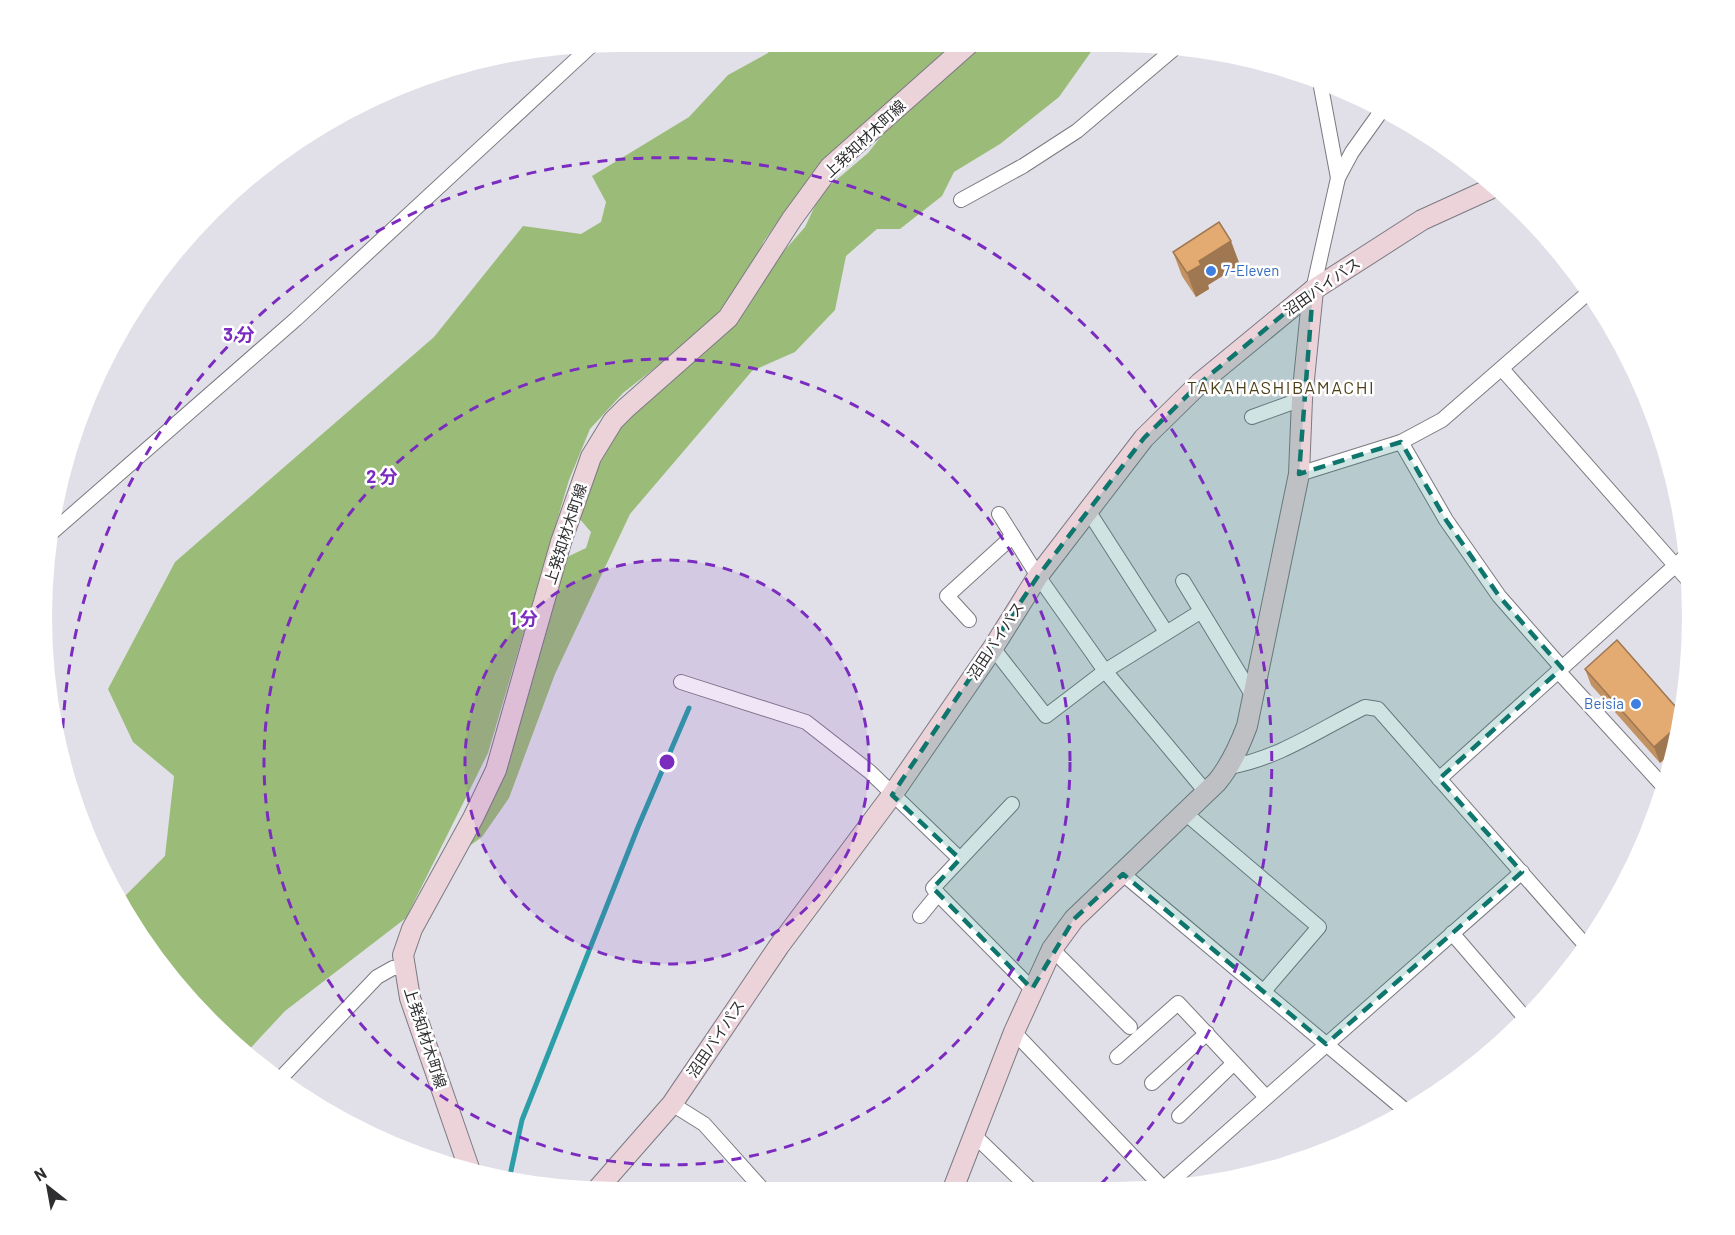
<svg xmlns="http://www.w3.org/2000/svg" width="1735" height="1235" font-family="Barlow,'Noto Sans JP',sans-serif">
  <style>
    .forest { fill: #9bbc78 }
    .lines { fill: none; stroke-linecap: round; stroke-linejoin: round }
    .stream { stroke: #2b9ea7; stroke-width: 5 }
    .street-casing { stroke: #7b7a81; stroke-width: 16 }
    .secondary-casing { stroke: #7b7a81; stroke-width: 22 }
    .street { stroke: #fff; stroke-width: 14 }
    .secondary { stroke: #ecd3da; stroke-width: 20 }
    .wall { fill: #c39262 }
    .shaded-wall { fill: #9f7750 }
    .building { fill: #e3aa72; stroke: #9f7750; stroke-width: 1.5 }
    .marked { fill: #0f766e; fill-opacity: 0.2; stroke: #0f766e; stroke-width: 4.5; stroke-dasharray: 12 8; stroke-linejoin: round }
    .ring { fill: none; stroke: #7b2cbf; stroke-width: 3; stroke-dasharray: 10 8 }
    .shop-dot { fill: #3f7fe0; stroke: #fff; stroke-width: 2 }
    .labels { text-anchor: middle; stroke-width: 5; stroke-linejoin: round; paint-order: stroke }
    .street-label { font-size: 15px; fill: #2e2d30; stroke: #fff }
    .shop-label { font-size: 15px; fill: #366cbe; stroke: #fff; text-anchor: start }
    .quarter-label { font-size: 18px; letter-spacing: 1.5px; fill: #4d3f17; stroke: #fff }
    .centre { fill: #7b2cbf; stroke: #fff; stroke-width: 3 }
    .ring-label { font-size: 18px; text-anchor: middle; font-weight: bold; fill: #7b2cbf; stroke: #fff; stroke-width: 5; stroke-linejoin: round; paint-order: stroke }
  </style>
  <rect width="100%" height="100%" fill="#e1e0e8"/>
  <g class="forest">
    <polygon points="775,42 958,42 822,160 764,241 742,281 718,313 692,339 623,393 590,429 569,480 488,753 406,918 285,1011 245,1054 185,997 123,898 165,856 174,776 133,742 108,689 175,562 434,337 523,226 581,234 601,222 606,202 592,176 689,117 728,75 768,53"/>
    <polygon points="978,42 1098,42 1059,97 1000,144 954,172 942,196 900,229 877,229 846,256 835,310 795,352 752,371 630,514 555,674 509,798 482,837 468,847 503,769 567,557 586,548 591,532 578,517 588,484 627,417 723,332 749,304 777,259 805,227 821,193 868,153 894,120"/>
  </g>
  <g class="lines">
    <polyline class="stream" points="509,1180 522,1120 638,827 689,708"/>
    <g class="street-casing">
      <g id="street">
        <polyline points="1321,87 1338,178"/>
        <polyline points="961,200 1023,166 1077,131 1175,48"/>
        <polyline points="1313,290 1338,178 1352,152 1382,110"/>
        <polyline points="1502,369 1689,581"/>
        <polyline points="1252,417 1302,399"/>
        <polyline points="1401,442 1446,520 1499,596 1562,668"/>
        <polyline points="1299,474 1401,442 1442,420 1589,292"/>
        <polyline points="1087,509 1166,632"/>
        <polyline points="999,514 1038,576 1105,671 1206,792"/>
        <polyline points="49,535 296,319 592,45"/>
        <polyline points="1183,581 1253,696"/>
        <polyline points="969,620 947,596 1013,536"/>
        <polyline points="993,648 1046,716 1105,671 1200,612"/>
        <polyline points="1558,671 1665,788"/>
        <polyline points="681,682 806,722 870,772 960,859"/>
        <path d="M1229 767C1280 758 1320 729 1365 707L1378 709 1587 947"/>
        <polyline points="1439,779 1688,554"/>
        <polyline points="1185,813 1319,927 1264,991"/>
        <polyline points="1123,874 1406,1111"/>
        <polyline points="938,894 1032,989"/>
        <polyline points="920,916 938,894 933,888 1012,804"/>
        <polyline points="1452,933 1526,1019"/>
        <polyline points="1052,949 1130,1027"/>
        <polyline points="1014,1032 1163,1188"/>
        <polyline points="1117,1057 1178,1003 1266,1097"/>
        <polyline points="278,1081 377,977 393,968 404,968"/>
        <polyline points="1152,1083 1207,1033"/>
        <polyline points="672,1104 704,1124 764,1191"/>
        <polyline points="1179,1116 1234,1063"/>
        <polyline points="975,1136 1030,1189"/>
        <polyline points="1164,1188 1522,872"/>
      </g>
    </g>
    <g class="secondary-casing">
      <g id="secondary">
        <polyline points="471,1174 410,998 403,955 412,929 473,818 496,770 561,542 591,457 613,421 626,408 728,318 792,219 830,167 971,42"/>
        <path d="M953 1189 1014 1032 1052 949 1074 919 1217 782C1231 765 1239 747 1247 726L1299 474 1302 399 1313 290"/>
        <polyline points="595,1192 672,1104 779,946 892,795 993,648 1038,576 1144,438 1200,383 1313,290 1422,220 1490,189"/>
      </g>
    </g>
    <use href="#street" class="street"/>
    <use href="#secondary" class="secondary"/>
  </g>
  <g class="wall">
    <polygon points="1173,252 1240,265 1208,285 1209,289 1196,297 1182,276"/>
    <polygon points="1585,669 1682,714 1676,749 1660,763 1591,685"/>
  </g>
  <g class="shaded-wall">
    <polygon points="1231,241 1240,265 1208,285 1209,289 1196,297 1187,273 1199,261"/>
    <polygon points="1681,723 1676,749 1660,763 1654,747"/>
  </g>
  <g class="building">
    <polygon points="1219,222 1231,241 1199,261 1201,265 1187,273 1173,252"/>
    <polygon points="1617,640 1682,714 1681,723 1654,747 1585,669"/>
  </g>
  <path class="marked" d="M1313 290 1299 474 1401 442 1446 520 1499 596 1562 668 1439 779 1522 872 1326 1044 1123 874 1074 919 1032 989 933 888 960 859 892 795 1038 576 1144 438 1200 383Z"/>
  <circle cx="667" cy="762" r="202" fill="#7b2cbf" fill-opacity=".12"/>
  <g class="ring">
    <circle cx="667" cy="762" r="202"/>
    <circle cx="667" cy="762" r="403"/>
    <path d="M62 746A605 605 0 1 1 1099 1186"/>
  </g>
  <g class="shop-dot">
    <circle cx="1211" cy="271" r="6"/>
    <circle cx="1636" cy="704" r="6"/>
  </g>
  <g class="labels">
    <g class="street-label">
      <text transform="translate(865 139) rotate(-43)" y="5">上発知材木町線</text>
      <text transform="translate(1322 287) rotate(-35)" y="5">沼田バイパス</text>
      <text transform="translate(566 534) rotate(-72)" y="5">上発知材木町線</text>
      <text transform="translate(996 641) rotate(-57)" y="5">沼田バイパス</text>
      <text transform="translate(425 1038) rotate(72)" y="5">上発知材木町線</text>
      <text transform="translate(716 1039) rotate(-56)" y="5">沼田バイパス</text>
    </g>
    <g class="shop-label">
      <text x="1223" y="276">7-Eleven</text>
      <text x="1624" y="709" text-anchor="end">Beisia</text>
    </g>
    <g class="quarter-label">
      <text x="1281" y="394">TAKAHASHIBAMACHI</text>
    </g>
  </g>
  <path d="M0 0H1735V1235H0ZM617 52H1117A565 565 0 0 1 1682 617V617A565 565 0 0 1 1117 1182H617A565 565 0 0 1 52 617V617A565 565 0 0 1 617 52Z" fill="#fff" fill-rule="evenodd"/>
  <circle cx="667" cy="762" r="9" class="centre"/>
  <g class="ring-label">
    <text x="239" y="341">3 分</text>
    <text x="382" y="483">2 分</text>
    <text x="524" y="625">1 分</text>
  </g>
  <g transform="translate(48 1187) rotate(329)" stroke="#ffffff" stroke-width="4.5" paint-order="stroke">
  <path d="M0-4.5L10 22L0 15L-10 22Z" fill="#2e2d30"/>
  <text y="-9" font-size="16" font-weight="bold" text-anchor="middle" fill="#2e2d30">N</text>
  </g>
</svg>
